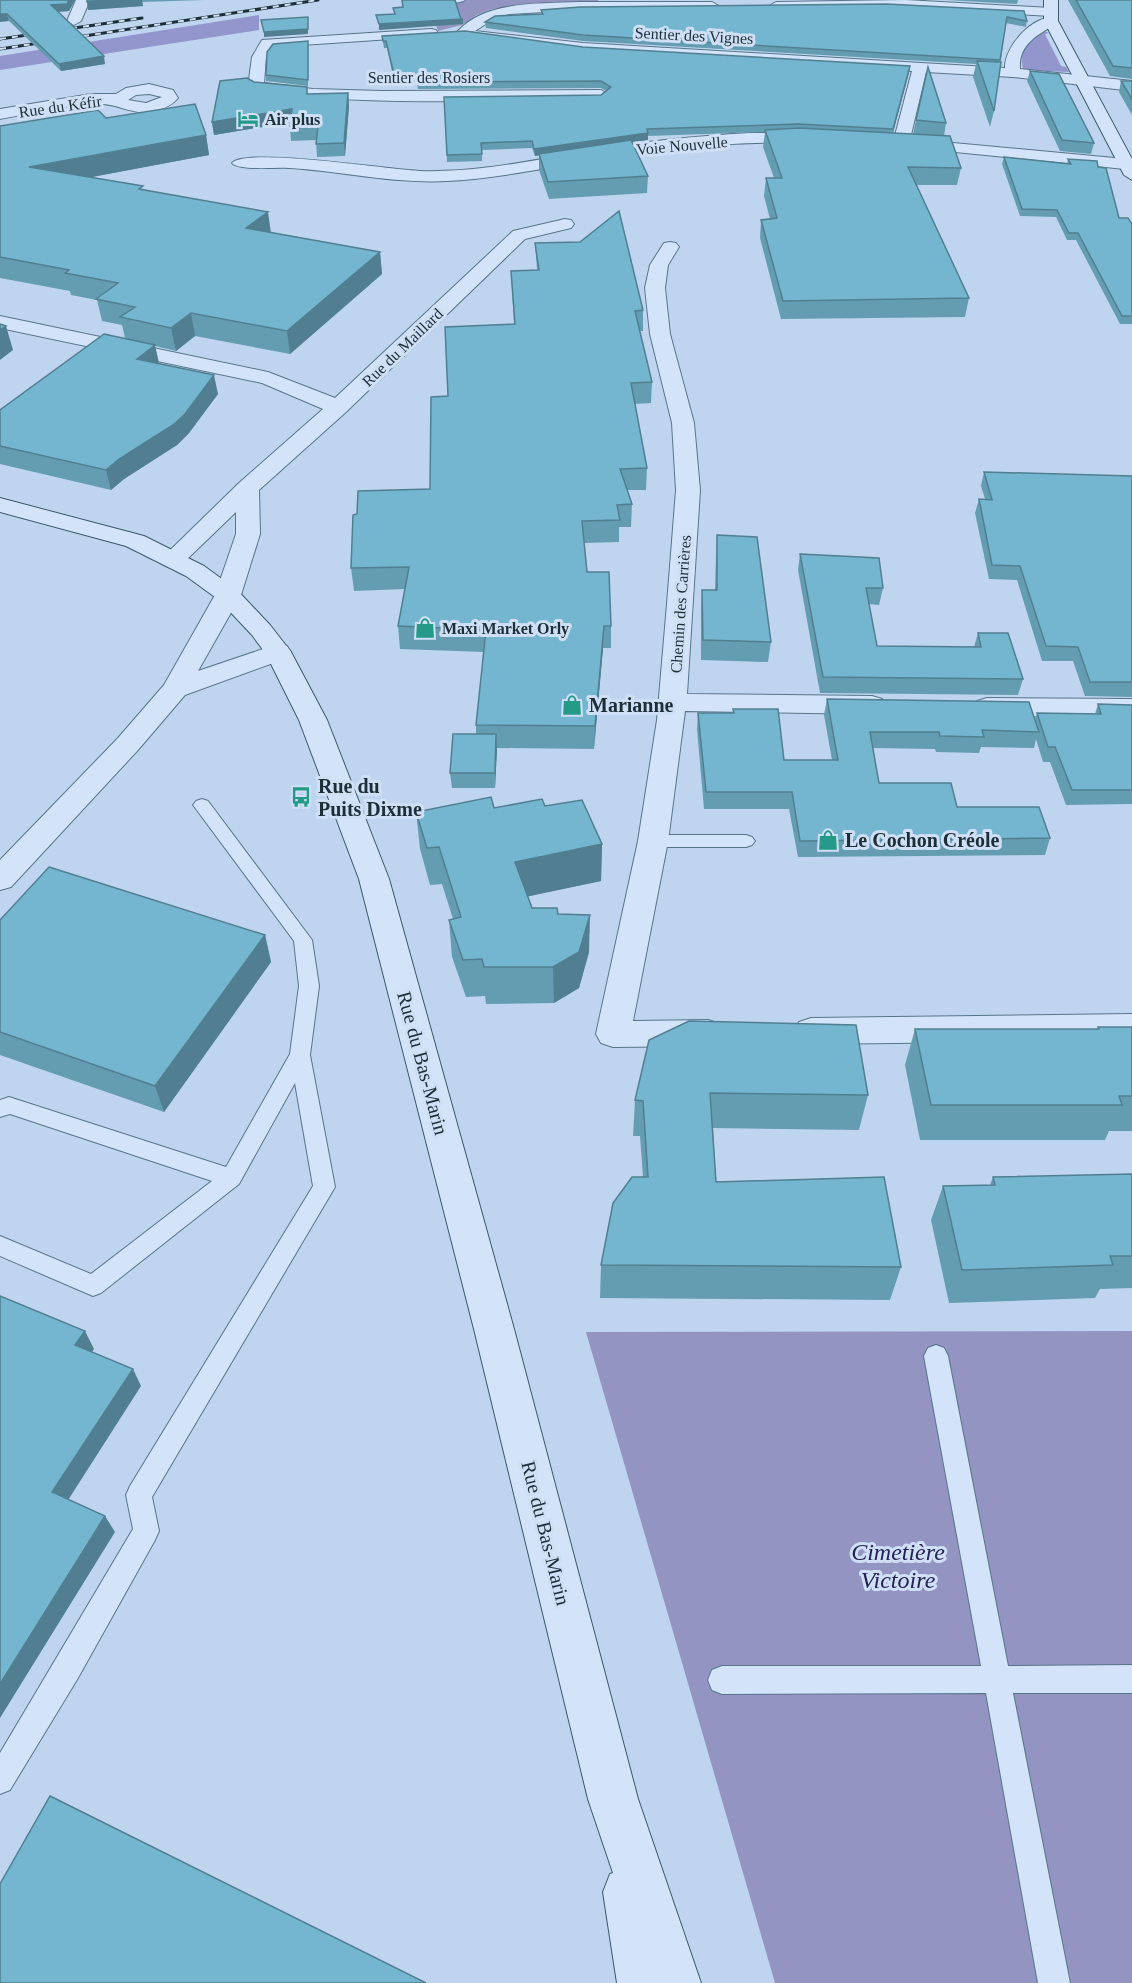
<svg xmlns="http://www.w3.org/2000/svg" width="1132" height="1983" font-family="Georgia,serif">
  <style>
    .green { fill: #9395cd }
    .cemetery { fill: #9394c2 }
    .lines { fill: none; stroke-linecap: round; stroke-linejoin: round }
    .lane-casing { stroke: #577589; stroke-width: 2 }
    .street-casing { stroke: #577589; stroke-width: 2 }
    .secondary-casing { stroke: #3a596a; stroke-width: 2 }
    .lane { fill: #d3e4fa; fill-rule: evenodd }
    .street { fill: #d3e4fa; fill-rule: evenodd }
    .secondary { fill: #d3e4fa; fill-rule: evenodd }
    .rail-casing { stroke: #1c2e37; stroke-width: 3 }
    .rail { stroke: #cfe0f6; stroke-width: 2; stroke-dasharray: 6; stroke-linecap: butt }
    .wall { fill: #649db2 }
    .shaded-wall { fill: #517f91 }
    .building { fill: #74b6cf; stroke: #517f91; stroke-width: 1.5 }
    .labels { text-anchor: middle; stroke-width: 6; stroke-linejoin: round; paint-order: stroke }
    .far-street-label { font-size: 16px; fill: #1c2e37; stroke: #cfe0f6 }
    .far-poi-label { font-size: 16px; font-weight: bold; fill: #1c2e37; stroke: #cfe0f6; text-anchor: start }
    .poi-label { font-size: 20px; font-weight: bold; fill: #1c2e37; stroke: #cfe0f6; text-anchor: start }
    .street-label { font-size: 20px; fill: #1c2e37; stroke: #cfe0f6 }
    .near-park-label { font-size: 24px; font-style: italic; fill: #272255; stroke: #cfe0f6 }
  </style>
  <rect width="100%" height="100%" fill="#bfd5ef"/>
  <g class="green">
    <polygon points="259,15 259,30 0,70 0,56"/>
    <path d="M1044 31 1049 33 1045 34 1061 66 1066 67 1069 72 1023 70C1020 50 1024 40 1044 31Z"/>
  </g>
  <g class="cemetery">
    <polygon points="428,0 599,0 593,3 524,5 492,9 477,15 462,25 438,31"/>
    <polygon points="1132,1331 1132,1983 775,1983 586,1332"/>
  </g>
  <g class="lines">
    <g class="lane-casing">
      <g id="lane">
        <path d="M436 0H465C459 4 442 4 436 0Z"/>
        <polygon points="202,799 208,801 312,940 319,986 310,1055 335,1187 152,1497 159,1531 155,1540 78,1678 10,1790 0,1794 0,1753 133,1529 126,1495 130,1486 313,1186 295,1083 239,1184 101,1293 93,1296 0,1256 0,1236 91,1274 212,1181 10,1114 0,1117 0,1100 9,1097 226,1167 290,1054 299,986 294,941 196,809 193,805 196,801"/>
        <polygon points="653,835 746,835 752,837 755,841 752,845 746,847 653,847 647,845 644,841 647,837"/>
        <polygon points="936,1345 944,1348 948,1356 1008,1666 1132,1665 1132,1693 1013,1693 1070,1983 1038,1983 986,1693 722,1694 712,1690 708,1680 712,1670 722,1666 981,1666 924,1356 928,1348"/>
      </g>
    </g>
    <g class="street-casing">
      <g id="street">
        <polygon points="76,0 90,0 81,21 74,25 67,21"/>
        <polygon points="905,0 1051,8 1058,12 1051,16 886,7 776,10 769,6 776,2"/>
        <path d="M580 2H712L719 6 712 10H580L509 14 495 18 475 31 583 43 1005 68C1004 47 1034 13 1056 18L1058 21 1056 24C1037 35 1018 45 1020 69L1132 81V91L1013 77 926 72 910 139 1125 159 1131 160 1132 166 1125 169 895 146 893 143 912 71 583 51 479 38 474 37 472 34 474 31 465 35 458 31C486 0 541 4 580 2Z"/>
        <path d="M431 29 436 30 438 33 436 36 272 47 266 57 264 83 313 89 382 91 601 90 609 95 601 100C486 100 370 106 256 92L248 87 252 57 262 40Z"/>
        <path d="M149 84 173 90 178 98C171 107 160 110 149 112 131 114 118 104 100 104 67 104 33 113 0 119V109L91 94H116L126 88ZM149 94 162 97 146 103 128 100 136 95Z"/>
        <path d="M749 133H810L818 138 810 143C746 141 682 146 619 156 562 164 505 178 448 181 394 184 342 171 289 168 277 167 238 171 232 163 244 147 392 170 420 171 479 173 538 159 595 150 646 141 697 136 749 133Z"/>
        <polygon points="565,219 571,220 574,224 571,228 525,239 346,412 259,490 260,534 241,595 198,671 278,644 287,646 291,652 287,658 185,695 138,750 11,887 0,890 0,860 118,738 164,685 215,595 236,534 236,512 182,564 173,566 164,564 161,559 239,483 323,409 262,383 0,328 0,316 268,372 335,398 513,231"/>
        <polygon points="670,242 676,243 679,247 668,265 665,288 670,334 694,423 700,490 687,694 872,696 882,699 886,705 882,711 872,714 685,711 668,841 633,1021 708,1020 720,1024 725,1033 720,1042 708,1046 613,1047 601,1043 596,1034 638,841 657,720 667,604 676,490 672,423 650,334 645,288 650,265 664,243"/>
        <polygon points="987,698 1132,699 1132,717 987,716 977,713 973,707 977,701"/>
        <polygon points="1132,1014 1132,1040 811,1044 799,1040 794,1031 799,1022 811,1018"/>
      </g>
    </g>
    <g class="secondary-casing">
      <g id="secondary">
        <polygon points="1044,0 1058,0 1058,21 1132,159 1132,180 1124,175 1044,21"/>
        <polygon points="0,498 144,536 204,566 237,590 270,625 291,652 327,720 389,879 514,1329 638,1799 701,1983 617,1983 603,1892 610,1874 613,1873 588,1799 474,1329 359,879 299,720 266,654 252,635 219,600 186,576 126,546 0,512"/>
      </g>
    </g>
    <use href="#lane" class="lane"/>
    <use href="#street" class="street"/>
    <use href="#secondary" class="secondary"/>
    <g class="rail-casing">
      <g id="rail">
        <polyline points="0,39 142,18"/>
        <polyline points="0,49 318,0"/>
      </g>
    </g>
    <use href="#rail" class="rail"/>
  </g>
  <g class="wall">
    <polygon points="0,0 75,0 69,11 58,12 105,64 61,71 9,21"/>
    <polygon points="87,0 204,0 142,2 143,6 88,10"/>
    <polygon points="946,0 1018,0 1017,4"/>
    <polygon points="1068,0 1132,0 1132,79 1110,76"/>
    <polygon points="541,10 1024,11 1027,21 1026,27 1006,23 994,111 990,127 973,77 976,64 583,41 486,28 485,22 541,14"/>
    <polygon points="382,36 583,47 910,66 893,133 913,134 916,120 946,123 944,136 961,168 957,185 916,185 969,298 965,317 781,319 760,238 761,220 770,219 764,196 766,178 774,178 763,147 765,132 648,136 648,140 632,142 648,176 647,193 549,199 539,170 539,155 535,156 532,148 482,150 482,161 447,162 444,97 601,95 606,91 601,88 418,89 416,80 394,81 387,48 384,48"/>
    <polygon points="308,47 308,86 266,81 266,75"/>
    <polygon points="1030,71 1094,143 1091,154 1060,151 1027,81"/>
    <polygon points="1121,81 1132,81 1132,115 1119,92"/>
    <polygon points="254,82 308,94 348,93 349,106 345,156 317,157 316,140 291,141 290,128 290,122 214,135 212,122"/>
    <polygon points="106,118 206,135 209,155 90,177 143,189 271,232 380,252 382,274 290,354 195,336 176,351 155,346 159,363 218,394 189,433 177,445 124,479 111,490 0,464 0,410 125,338 122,325 102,321 97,300 71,295 70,291 0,278 0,126"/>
    <polygon points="1004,157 1067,164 1068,159 1098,167 1119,218 1132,224 1132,324 1120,324 1076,240 1067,240 1056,217 1020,216 1002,164"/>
    <polygon points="535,243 643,310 643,331 640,331 652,382 651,403 635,404 647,468 646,490 627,490 632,504 631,527 619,527 619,542 584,543 587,572 611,626 611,648 603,648 594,749 497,748 495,788 452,788 450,773 476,734 476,725 484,652 400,649 398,626 405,589 354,591 351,568 357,514 430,489 448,396 514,324 511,271 537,270"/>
    <polygon points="984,472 1132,476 1132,697 1085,696 1073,661 1042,661 1017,580 989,579 975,513 979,499 985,499 981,486"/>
    <polygon points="717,535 771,642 768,662 701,660 701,610 702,590 715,590 716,555"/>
    <polygon points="800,554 883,588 879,605 869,604 877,646 974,647 978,633 1023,679 1018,695 820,693 798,570"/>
    <polygon points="827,699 1035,720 1037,713 1095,714 1098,704 1132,705 1132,804 1066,805 1050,762 1043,762 1036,739 1034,748 981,747 979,753 936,752 935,749 873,748 879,783 957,807 1050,838 1045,855 798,857 789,809 704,809 697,729 698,713 733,713 733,709 784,760 832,760 824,715"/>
    <polygon points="545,806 602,844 601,881 528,896 532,908 558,914 589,952 579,988 554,1003 486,1004 485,996 466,997 452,957 449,920 453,919 442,884 430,885 420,849 416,812"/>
    <polygon points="0,920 265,935 271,962 164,1112 0,1055"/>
    <polygon points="1098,1027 1132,1027 1132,1131 1109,1131 1105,1140 920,1140 905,1065 915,1029 1097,1029"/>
    <polygon points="649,1040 868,1095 859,1130 713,1128 716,1182 901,1267 890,1300 600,1298 601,1265 643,1177 640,1136 633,1136 635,1100"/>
    <polygon points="1132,1174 1132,1288 1100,1289 1095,1298 949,1303 931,1220 943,1186 990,1185 993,1177"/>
  </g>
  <g class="shaded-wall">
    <polygon points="69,0 75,0 69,11 53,12 51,5"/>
    <polygon points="126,0 142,0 143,6 88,10 87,2"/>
    <polygon points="0,14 7,14 9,21 0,22"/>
    <polygon points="308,17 308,34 264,37 264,32"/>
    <polygon points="463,19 463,24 379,30 379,24"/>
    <polygon points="104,56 105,64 61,71 59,64"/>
    <polygon points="910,66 909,73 892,136 893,129"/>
    <polygon points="348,93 349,106 345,156 344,143"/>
    <polygon points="292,109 293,122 214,135 212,122"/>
    <polygon points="648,133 648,140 535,156 534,149"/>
    <polygon points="206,135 209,155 34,188 29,167"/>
    <polygon points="268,212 271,233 246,228"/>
    <polygon points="380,252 382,274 290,354 287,331"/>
    <polygon points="191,313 195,336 176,351 171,328"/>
    <polygon points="6,326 13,350 0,360 0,330"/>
    <polygon points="155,345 159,364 137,359"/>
    <polygon points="214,375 218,394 189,433 177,445 124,479 111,490 106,470"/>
    <polygon points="604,626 603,648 594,749 595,726"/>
    <polygon points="496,734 497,749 495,788 495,773"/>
    <polygon points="602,844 601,881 516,899 515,862"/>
    <polygon points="590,915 589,952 579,988 554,1003 553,967"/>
    <polygon points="265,935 271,962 164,1112 155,1086"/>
    <polygon points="85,1331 94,1349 84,1363 75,1345"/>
    <polygon points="133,1369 141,1386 63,1508 52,1492"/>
    <polygon points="105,1516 115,1532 0,1718 0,1684"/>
  </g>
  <g class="building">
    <polygon points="0,0 69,0 67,4 51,5 104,56 59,64 7,14 0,14"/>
    <polygon points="87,0 126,0 87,2"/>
    <polygon points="402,0 455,0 461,19 463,19 379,24 376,15 395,14 393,8 403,7"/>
    <polygon points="1076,0 1132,0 1132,68 1113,66"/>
    <polygon points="887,4 1024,11 1027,21 1007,17 1000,60 583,35 485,22 495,16 543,14 541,10 580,7"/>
    <polygon points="308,17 308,29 264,32 261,20"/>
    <polygon points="465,31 583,47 910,66 893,129 798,124 647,129 648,133 534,149 532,141 481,143 482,154 447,155 444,97 601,95 611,87 601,81 417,82 415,73 394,74 386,41 383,41 382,36"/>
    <polygon points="308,41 308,80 266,75 267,52 273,44"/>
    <polygon points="977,61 1001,62 994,111"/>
    <polygon points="928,67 946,123 916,120"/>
    <polygon points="1030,71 1059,74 1094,143 1062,140"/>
    <polygon points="247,78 254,82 307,87 307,94 348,93 344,143 316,144 318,127 290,128 292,109 212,122 220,81"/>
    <polygon points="1121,81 1132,81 1132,99"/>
    <polygon points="195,104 206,135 29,167 143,186 139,189 268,212 246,228 380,252 287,331 191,313 171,328 120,317 135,307 96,299 118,283 65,273 69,270 0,257 0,126 98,110 106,118"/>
    <polygon points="799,128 950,136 961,168 908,167 969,298 783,301 761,220 777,218 766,178 782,178 765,130"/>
    <polygon points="631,140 648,176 548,182 539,154"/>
    <polygon points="1004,157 1071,164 1068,159 1097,161 1098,167 1106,168 1119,218 1128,218 1132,224 1132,316 1122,316 1078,233 1069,233 1057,210 1022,209"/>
    <polygon points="619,211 643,310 635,311 652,382 631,383 647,468 620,469 632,504 617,505 620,520 582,521 587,572 609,572 611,626 604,626 595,726 476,725 486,630 398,626 409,567 351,568 353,515 357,514 358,491 430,489 431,397 448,396 445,327 515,324 511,271 539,270 535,243 580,242"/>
    <polygon points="0,324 6,326 0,330"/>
    <polygon points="104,334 155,345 137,359 214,375 185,414 173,425 119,459 106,470 0,446 0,410"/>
    <polygon points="984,472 1132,476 1132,682 1090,682 1078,647 1046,646 1020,566 992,565 979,499 992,500"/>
    <polygon points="717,535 757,537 771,642 703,640 702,590 717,590"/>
    <polygon points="800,554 879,558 883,588 866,588 877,646 981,647 978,633 1008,633 1023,679 823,677"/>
    <polygon points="827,699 1029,702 1039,732 982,730 984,737 940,736 939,732 870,732 879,783 951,783 957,807 1039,807 1050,838 800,841 792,792 706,792 698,713 734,713 733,709 778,709 784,760 838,760"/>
    <polygon points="1098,704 1132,705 1132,790 1072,790 1055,747 1048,747 1037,713 1101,714"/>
    <polygon points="453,734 496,734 495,773 450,773"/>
    <polygon points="491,797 494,808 542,799 545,806 582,800 602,844 515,862 532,908 557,908 558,914 590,915 579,952 553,967 484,967 482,959 463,960 449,920 461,917 439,847 427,848 416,812"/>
    <polygon points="49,867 265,935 155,1086 0,1032 0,920"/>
    <polygon points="689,1021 856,1025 868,1095 710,1093 716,1182 884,1177 901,1267 601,1265 613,1203 632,1177 648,1177 643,1101 635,1100 649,1040"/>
    <polygon points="1098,1027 1132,1027 1132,1096 1119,1096 1122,1105 931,1105 915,1029 1099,1029"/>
    <polygon points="1132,1174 1132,1256 1110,1256 1113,1265 962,1270 943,1186 995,1185 993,1177"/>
    <polygon points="0,1296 85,1331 75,1345 133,1369 52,1492 105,1516 0,1684"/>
    <polygon points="50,1796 426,1983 0,1983 0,1884"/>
  </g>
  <defs>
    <g id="hotel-bare" transform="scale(1.62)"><path d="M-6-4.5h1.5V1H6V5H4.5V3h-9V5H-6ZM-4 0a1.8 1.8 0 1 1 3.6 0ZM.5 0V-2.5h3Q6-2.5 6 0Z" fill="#259a88" stroke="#cfe0f6" stroke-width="2.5" paint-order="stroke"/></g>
    <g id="shop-bare" transform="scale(1.62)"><path d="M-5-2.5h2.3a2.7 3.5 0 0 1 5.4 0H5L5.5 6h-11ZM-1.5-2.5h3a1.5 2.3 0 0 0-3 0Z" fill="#259a88" stroke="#cfe0f6" stroke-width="2.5" paint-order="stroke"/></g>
    <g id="bus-bare" transform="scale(1.62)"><path d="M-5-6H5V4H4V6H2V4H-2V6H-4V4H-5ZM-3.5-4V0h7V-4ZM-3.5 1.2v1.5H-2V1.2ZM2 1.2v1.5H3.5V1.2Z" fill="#259a88" stroke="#cfe0f6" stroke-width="2.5" paint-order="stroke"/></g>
  </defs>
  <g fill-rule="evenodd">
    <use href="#hotel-bare" x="248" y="119"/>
    <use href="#shop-bare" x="425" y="628"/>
    <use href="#shop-bare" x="572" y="705"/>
    <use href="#bus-bare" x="301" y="797"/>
    <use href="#shop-bare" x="828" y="840"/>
  </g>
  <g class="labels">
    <g class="far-street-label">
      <text transform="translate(694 35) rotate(3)" y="6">Sentier des Vignes</text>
      <text x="429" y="83">Sentier des Rosiers</text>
      <text transform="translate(60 106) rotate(-8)" y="6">Rue du Kéfir</text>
      <text transform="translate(682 145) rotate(-5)" y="6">Voie Nouvelle</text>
      <text transform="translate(402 347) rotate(-44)" y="6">Rue du Maillard</text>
      <text transform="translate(680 604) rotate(-86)" y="6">Chemin des Carrières</text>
    </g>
    <g class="far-poi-label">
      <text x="265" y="125">Air plus</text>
      <text x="442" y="634">Maxi Market Orly</text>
    </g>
    <g class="poi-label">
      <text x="589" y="712">Marianne</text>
      <text x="318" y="793">Rue du<tspan x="318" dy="23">Puits Dixme</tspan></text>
      <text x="845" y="847">Le Cochon Créole</text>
    </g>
    <g class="street-label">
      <text transform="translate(423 1063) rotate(75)" y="7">Rue du Bas-Marin</text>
      <text transform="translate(546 1533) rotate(76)" y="7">Rue du Bas-Marin</text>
    </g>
    <g class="near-park-label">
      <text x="898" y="1560">Cimetière<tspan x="898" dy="28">Victoire</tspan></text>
    </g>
  </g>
</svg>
